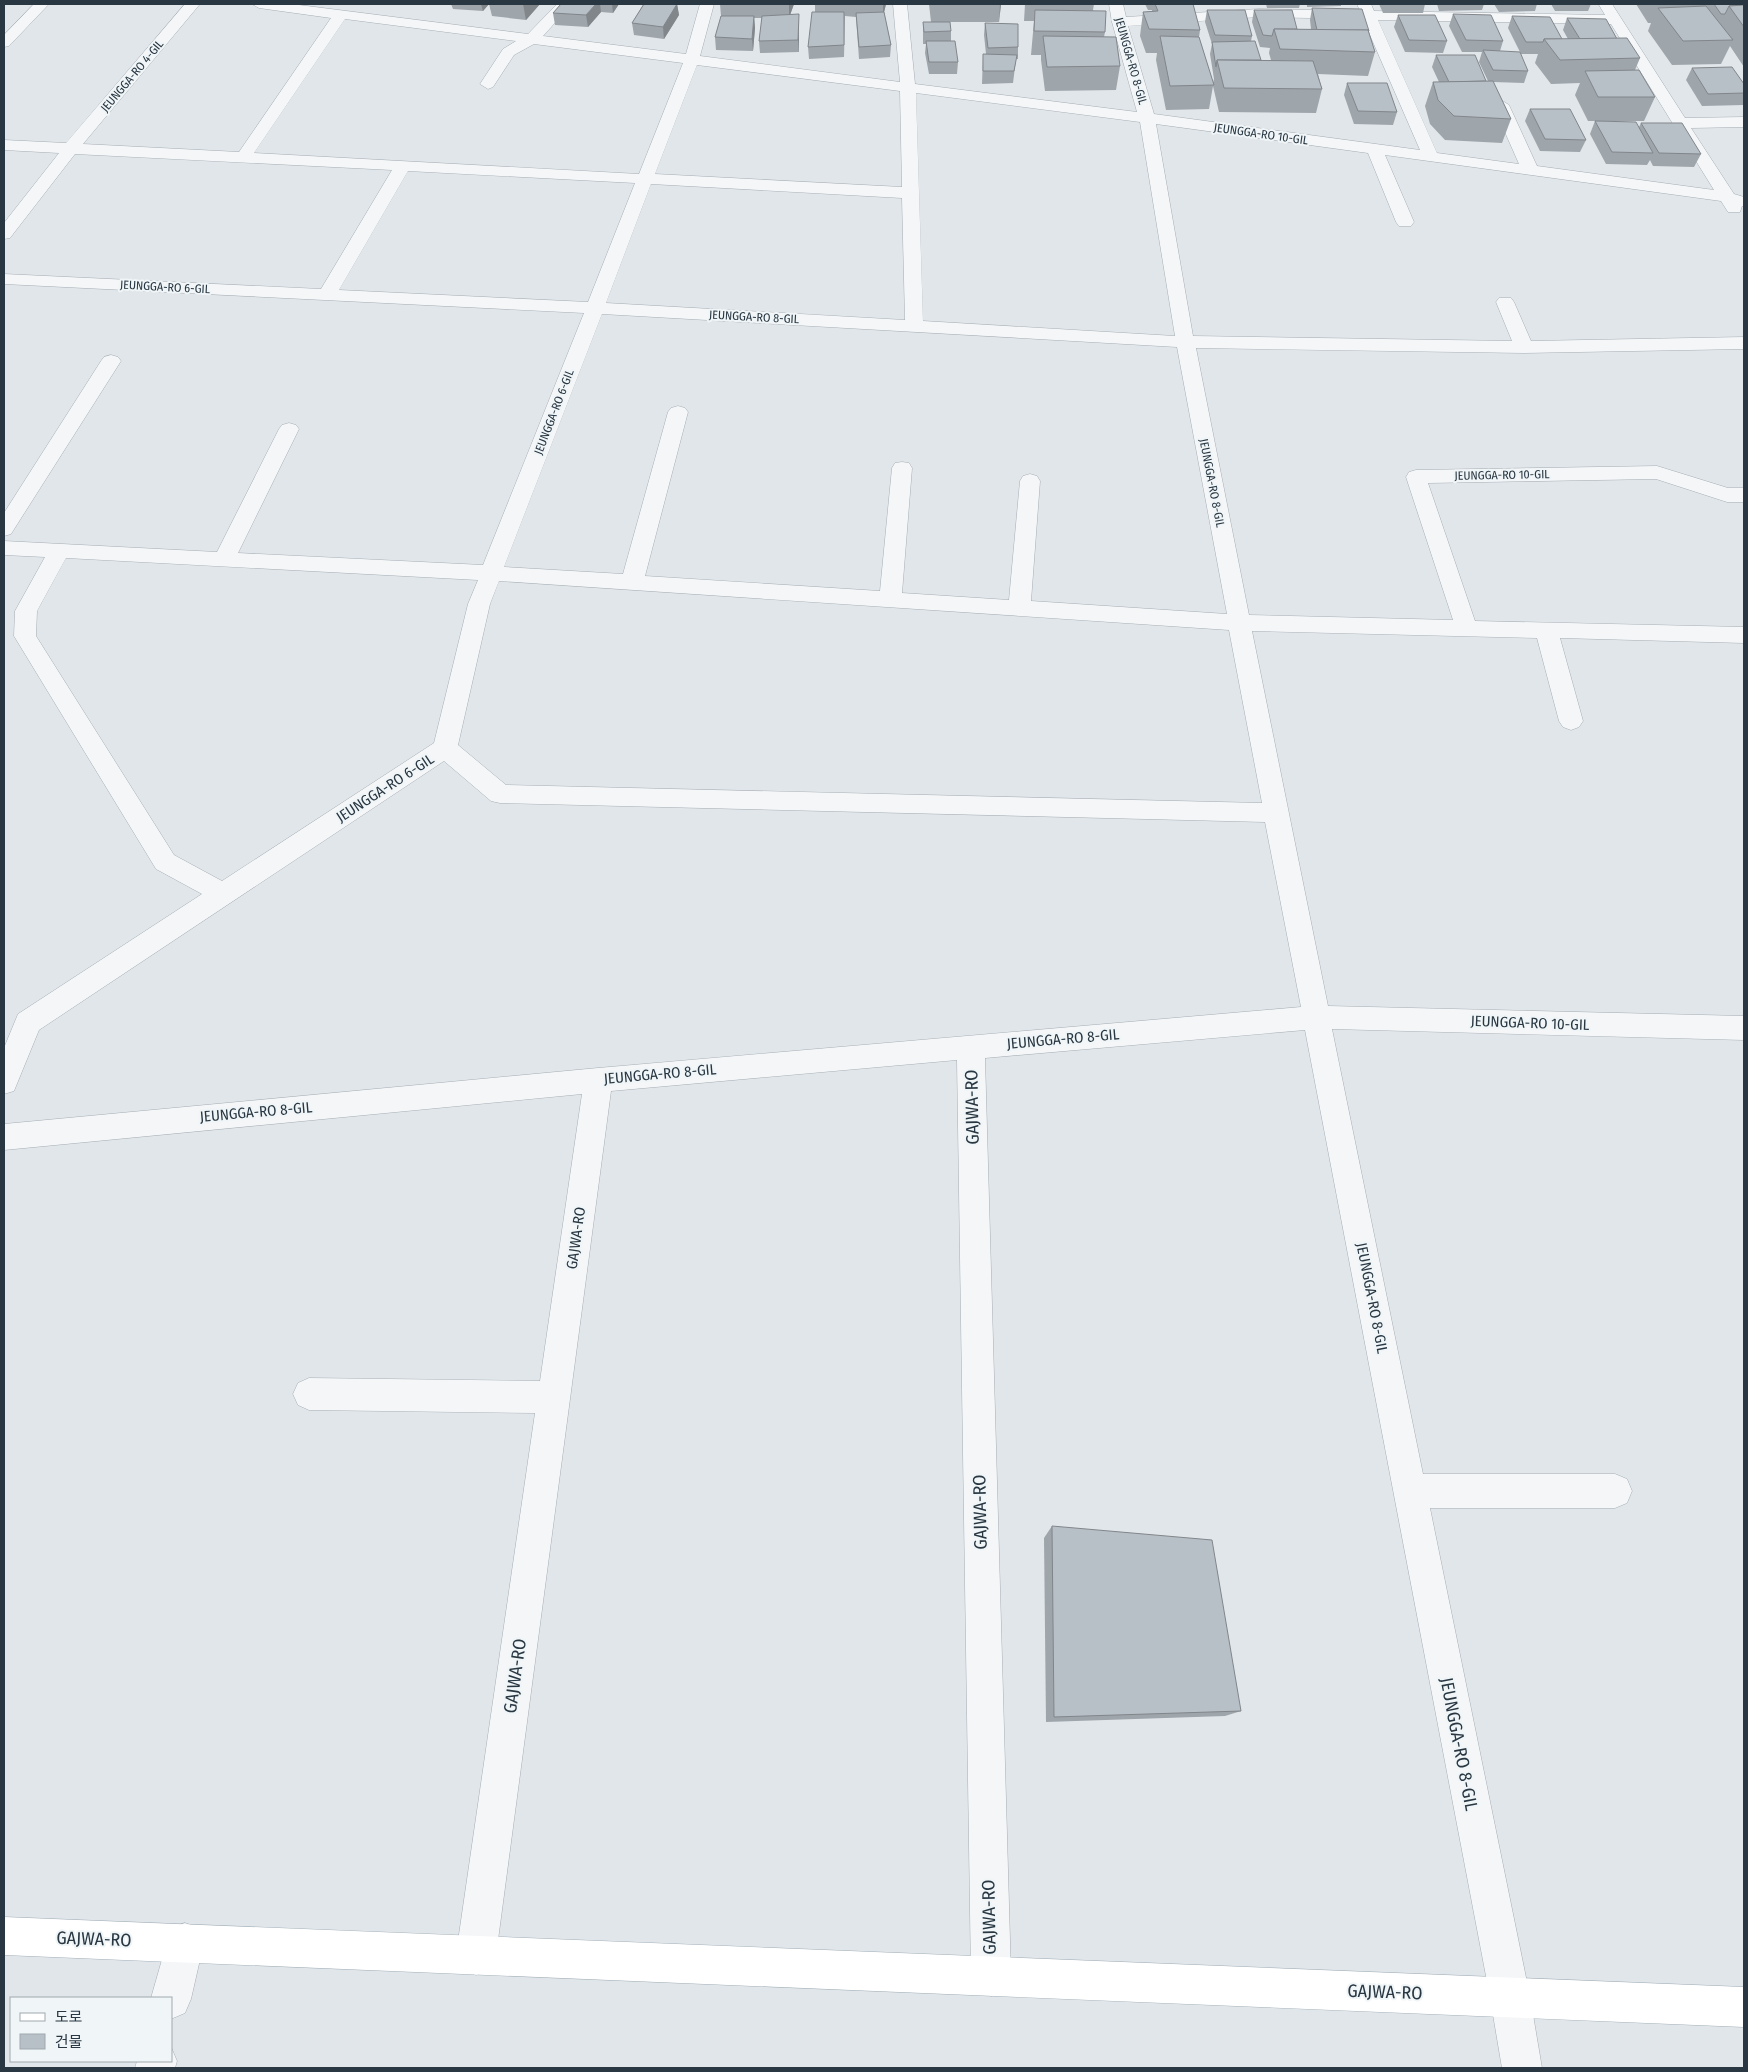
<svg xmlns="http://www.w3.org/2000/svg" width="1748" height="2072" font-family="'Fira Sans Condensed','Noto Sans KR',sans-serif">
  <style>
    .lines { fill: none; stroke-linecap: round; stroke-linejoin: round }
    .minor-casing { stroke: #a6aeb4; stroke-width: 1 }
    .major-casing { stroke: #9fadb6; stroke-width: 1 }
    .minor { fill: #f4f6f8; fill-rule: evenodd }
    .major { fill: #fff; fill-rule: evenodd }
    .wall { fill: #9ea5ab }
    .shaded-wall { fill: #81868b }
    .building { fill: #b8c0c7; stroke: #81868b }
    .labels { text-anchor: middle; stroke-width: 4; stroke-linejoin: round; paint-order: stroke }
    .far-street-label { font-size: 12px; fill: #283742; stroke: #f0f5f7 }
    .street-label { font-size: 15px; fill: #283742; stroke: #f0f5f7 }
    .near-street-label { font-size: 18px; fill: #283742; stroke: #f0f5f7 }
  </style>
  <rect width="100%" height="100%" fill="#e1e6ea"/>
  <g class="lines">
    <g class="minor-casing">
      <g id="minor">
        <polygon points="34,4 49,4 9,46 4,47 4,35"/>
        <path d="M185 4H200L83 144 239 152 331 18 259 8 252 4H291L528 34 557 4H572L543 36 686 54 700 4H714L700 56 900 82 893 4H907L915 84 1137 112 1112 22 1109 4H1123L1126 17 1259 9 1360 11 1357 4H1371L1374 11 1605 15 1599 5 1612 4 1685 118 1744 117V127L1691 128 1734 194 1744 197V207L1742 206 1740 212H1728L1721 201 1385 155 1414 222 1411 226H1399L1396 222 1368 153 1156 124 1193 336 1512 341 1496 302 1499 298H1511L1514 302 1531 341 1744 337V349L1524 353 1196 348 1249 615 1453 620 1406 477 1409 472 1416 470 1657 466 1728 488H1744V502H1727L1656 479 1428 483 1475 621 1744 627V643L1560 638 1583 721 1579 727 1571 730 1563 727 1559 721 1537 638 1252 631 1328 1006 1744 1016V1040L1332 1029 1423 1474H1615L1627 1479 1632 1491 1627 1503 1615 1508H1430L1530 1997 1542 2068H1502L1490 1997 1305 1030 985 1058 1011 1976 1005 1990 991 1996 977 1990 971 1976 957 1060 611 1091 496 1955 490 1969 476 1975 462 1969 456 1955 535 1413 309 1410 298 1405 293 1394 298 1383 309 1378 540 1381 582 1094 4 1150V1124L598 1068 1301 1007 1265 822 500 803 491 801 444 761 39 1030 14 1091 4 1094V1048L18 1014 202 894 156 869 14 636 15 611 45 557 4 555V541L217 552 279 429 282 425 289 423 296 425 299 429 238 553 483 565 584 313 4 284V274L321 289 392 170 75 154 10 238 4 239V223L59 153 4 150V140L66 143ZM1259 17 1363 19 1420 150 1154 114 1128 26ZM345 19 516 41 503 49 480 84 488 89 493 87 514 55 534 44 683 63 639 174 254 153ZM1378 20 1611 24 1714 190 1537 166 1509 105 1501 100 1493 105 1519 164 1437 153ZM697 65 900 91 902 187 655 174ZM916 93 1140 122 1175 336 923 321ZM408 171 635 183 588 302 339 290ZM651 184 902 198 905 320 606 303ZM602 314 1177 347 1227 614 1031 601 1040 481 1037 476 1030 474 1023 476 1020 481 1009 600 902 593 912 468 909 463 902 462 895 463 892 468 880 591 645 576 688 412 685 408 678 406 671 408 668 412 623 574 504 567ZM66 558 478 580 468 604 434 743 222 881 174 855 36 636 37 611ZM499 581 1229 630 1262 803 506 785 458 745 490 604Z"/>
        <polygon points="111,355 118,357 121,361 11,534 4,536 4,513 101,361 104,357"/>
        <polygon points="185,1923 199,1928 204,1942 191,1999 185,2013 171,2019 171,1998 151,1998 171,1928"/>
        <polygon points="171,2047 177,2061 175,2068 135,2068 137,2061 171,2061"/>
      </g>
    </g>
    <g class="major-casing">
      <polygon id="major" points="4,1917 1744,1987 1744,2027 4,1955"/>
    </g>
    <use href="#minor" class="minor"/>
    <use href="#major" class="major"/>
  </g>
  <g class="wall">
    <polygon points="451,4 540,4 526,20 492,16 489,4 483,11 453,9"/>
    <polygon points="561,4 619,4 613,13 601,12 588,27 555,25 553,13"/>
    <polygon points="633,4 677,4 679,15 664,39 634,35 632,23 643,5"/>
    <polygon points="720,4 794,4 790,15 799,26 799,52 760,53 759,41 762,18 754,18 755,28 753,51 716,50 715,37 721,16"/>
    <polygon points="815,4 886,4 884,12 891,45 890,57 859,59 856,17 845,16 844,57 809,59 808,47 815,12"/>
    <polygon points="929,4 1001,4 999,22 938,22 951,31 951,41 958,62 957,74 929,74 925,53 926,44 923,44 923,22 931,22"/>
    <polygon points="1025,4 1094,4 1093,10 1105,32 1104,37 1120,66 1116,90 1045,91 1041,60 1041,55 1031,55 1034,21 1024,21"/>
    <polygon points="1145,4 1193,4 1200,30 1199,37 1213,83 1214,79 1210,54 1212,44 1205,22 1207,10 1252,36 1251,41 1261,60 1271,60 1269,53 1270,48 1260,47 1252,22 1254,10 1297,29 1311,29 1310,20 1312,8 1369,32 1375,52 1368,76 1318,74 1322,89 1316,113 1219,112 1213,86 1209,109 1166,110 1156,60 1157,53 1146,53 1140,36 1143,12 1152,12 1152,10 1148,10"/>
    <polygon points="1194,4 1226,4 1194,5"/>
    <polygon points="1266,4 1300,4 1299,8 1267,8"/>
    <polygon points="1307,4 1341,4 1341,6 1307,7"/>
    <polygon points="1379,4 1425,4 1423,13 1383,13"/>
    <polygon points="1437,4 1484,4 1482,10 1439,11"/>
    <polygon points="1494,4 1537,4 1535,11 1499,12"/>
    <polygon points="1551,4 1591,4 1588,11 1555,11"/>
    <polygon points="1636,4 1744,4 1744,67 1730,46 1721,64 1672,65 1648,31 1651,23 1648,23"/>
    <polygon points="1453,14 1503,41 1500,51 1528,71 1524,83 1493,82 1511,119 1502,143 1445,140 1430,124 1425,106 1433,82 1439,82 1432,67 1436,55 1486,81 1488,81 1479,62 1482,52 1462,52 1449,26"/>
    <polygon points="1398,15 1447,41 1443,53 1405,52 1394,27"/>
    <polygon points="1512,16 1562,39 1568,39 1563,30 1567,18 1617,39 1640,58 1635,70 1655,97 1644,121 1588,121 1575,95 1580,83 1551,84 1535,63 1538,54 1521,54 1508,28"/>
    <polygon points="985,23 1018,47 1018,59 1016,59 1013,83 982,84 983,54 986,54 984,35"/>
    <polygon points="1692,68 1744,84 1744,105 1702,106 1686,80"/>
    <polygon points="1347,83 1397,112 1393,125 1354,124 1344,95"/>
    <polygon points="1530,109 1586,140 1580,152 1540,151 1525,121"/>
    <polygon points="1595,121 1639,127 1641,123 1701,154 1694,167 1653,166 1650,160 1647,165 1606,164 1590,134"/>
    <polygon points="1052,1526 1241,1711 1225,1716 1046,1722 1044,1538"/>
  </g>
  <g class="shaded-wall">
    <polygon points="481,4 489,4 483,11"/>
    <polygon points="523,4 540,4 526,20"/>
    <polygon points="596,4 600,4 601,12 588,27 586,15"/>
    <polygon points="612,4 619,4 613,13"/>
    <polygon points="677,4 679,15 664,39 663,27"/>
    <polygon points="789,4 794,4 789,18"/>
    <polygon points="883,4 886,4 883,17"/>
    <polygon points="1000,4 1001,4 999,22"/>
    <polygon points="799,14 799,52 798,40"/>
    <polygon points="754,16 755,28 753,51 752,39"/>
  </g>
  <g class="building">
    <polygon points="561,4 596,4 586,15 553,13"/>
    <polygon points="644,4 677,4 663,27 632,23"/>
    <polygon points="1155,4 1193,4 1200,30 1149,29 1143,12 1158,11"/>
    <polygon points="1714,4 1744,4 1744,5 1729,6 1725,14 1721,14"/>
    <polygon points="1744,5 1744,27 1729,6"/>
    <polygon points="1706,6 1733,40 1683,41 1658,8"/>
    <polygon points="1312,8 1362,9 1369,31 1368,30 1317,30"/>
    <polygon points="1035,10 1106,11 1105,32 1034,31"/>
    <polygon points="1207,10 1245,10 1252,36 1215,35"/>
    <polygon points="1254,10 1292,10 1297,29 1274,29 1272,36 1263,35"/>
    <polygon points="812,12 844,12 844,45 808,47"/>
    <polygon points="884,12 891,45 859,47 856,13"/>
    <polygon points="799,14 798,40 759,41 762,16"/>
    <polygon points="1453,14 1491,15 1503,41 1466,40"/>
    <polygon points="1398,15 1435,15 1447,41 1409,40"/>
    <polygon points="721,16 754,16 752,39 715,37"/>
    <polygon points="1512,16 1550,17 1562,39 1544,39 1543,42 1526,42"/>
    <polygon points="1567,18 1606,19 1617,39 1580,39"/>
    <polygon points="923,22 950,22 951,31 924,32"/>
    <polygon points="985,23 1018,24 1018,47 988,48"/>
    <polygon points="1274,29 1368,30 1375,52 1280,49"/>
    <polygon points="1043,36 1116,37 1120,66 1047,67"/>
    <polygon points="1160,36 1199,37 1214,85 1170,86"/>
    <polygon points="1627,38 1640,58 1560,60 1544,39"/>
    <polygon points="926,41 955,41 958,62 929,62"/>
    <polygon points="1255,41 1261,60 1217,60 1216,67 1212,42"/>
    <polygon points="1483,50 1520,52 1528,71 1493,70"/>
    <polygon points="983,54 1017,55 1014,71 983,71"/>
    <polygon points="1436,55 1475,55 1486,81 1449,82"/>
    <polygon points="1217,60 1313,61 1322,89 1224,88"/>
    <polygon points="1732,67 1744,84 1744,93 1708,94 1692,68"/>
    <polygon points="1639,70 1655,97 1598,97 1585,71"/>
    <polygon points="1493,81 1511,119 1454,116 1438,100 1433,82"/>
    <polygon points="1347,83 1387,83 1397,112 1358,111"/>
    <polygon points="1530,109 1570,109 1586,140 1545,139"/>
    <polygon points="1595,121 1636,122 1653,153 1612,152"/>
    <polygon points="1641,123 1682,123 1701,154 1659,153"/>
    <polygon points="1052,1526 1212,1540 1241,1711 1054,1717"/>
  </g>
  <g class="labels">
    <g class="far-street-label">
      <text transform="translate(1131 61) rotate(74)" y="4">JEUNGGA-RO 8-GIL</text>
      <text transform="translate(132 76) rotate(-50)" y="4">JEUNGGA-RO 4-GIL</text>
      <text transform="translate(1261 134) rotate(8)" y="4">JEUNGGA-RO 10-GIL</text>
      <text transform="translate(165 287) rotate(3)" y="4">JEUNGGA-RO 6-GIL</text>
      <text transform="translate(754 317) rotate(3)" y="4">JEUNGGA-RO 8-GIL</text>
      <text transform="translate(554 412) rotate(-69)" y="4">JEUNGGA-RO 6-GIL</text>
      <text transform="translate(1502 475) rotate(-1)" y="4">JEUNGGA-RO 10-GIL</text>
      <text transform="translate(1212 483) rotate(79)" y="4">JEUNGGA-RO 8-GIL</text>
    </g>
    <g class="street-label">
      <text transform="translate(385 788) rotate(-33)" y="5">JEUNGGA-RO 6-GIL</text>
      <text transform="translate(1530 1023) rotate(2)" y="5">JEUNGGA-RO 10-GIL</text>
      <text transform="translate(1063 1039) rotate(-5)" y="5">JEUNGGA-RO 8-GIL</text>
      <text transform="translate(660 1074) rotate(-5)" y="5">JEUNGGA-RO 8-GIL</text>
      <text transform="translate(256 1112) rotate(-5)" y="5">JEUNGGA-RO 8-GIL</text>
      <text transform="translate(576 1238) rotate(-82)" y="5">GAJWA-RO</text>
      <text transform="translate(1372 1298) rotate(79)" y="5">JEUNGGA-RO 8-GIL</text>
    </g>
    <g class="near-street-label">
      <text transform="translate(972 1107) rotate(-91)" y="6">GAJWA-RO</text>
      <text transform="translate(980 1512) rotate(-91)" y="6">GAJWA-RO</text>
      <text transform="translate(515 1676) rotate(-82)" y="6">GAJWA-RO</text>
      <text transform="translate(1459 1744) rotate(79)" y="6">JEUNGGA-RO 8-GIL</text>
      <text transform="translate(989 1917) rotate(-91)" y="6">GAJWA-RO</text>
      <text transform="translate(94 1939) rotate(2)" y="6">GAJWA-RO</text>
      <text transform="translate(1385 1992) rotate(2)" y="6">GAJWA-RO</text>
    </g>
  </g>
  <rect width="1748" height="2072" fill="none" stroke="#283742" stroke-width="10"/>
  <rect x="10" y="1997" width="162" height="65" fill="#f0f5f7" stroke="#a0a9af"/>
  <rect x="20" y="2013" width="25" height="8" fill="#ffffff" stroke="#a0a9af"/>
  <text x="55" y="2022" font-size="15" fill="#283742">도로</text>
  <rect x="20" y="2034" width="25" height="15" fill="#b8c0c7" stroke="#a0a9af"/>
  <text x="55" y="2047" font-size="15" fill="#283742">건물</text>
</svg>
